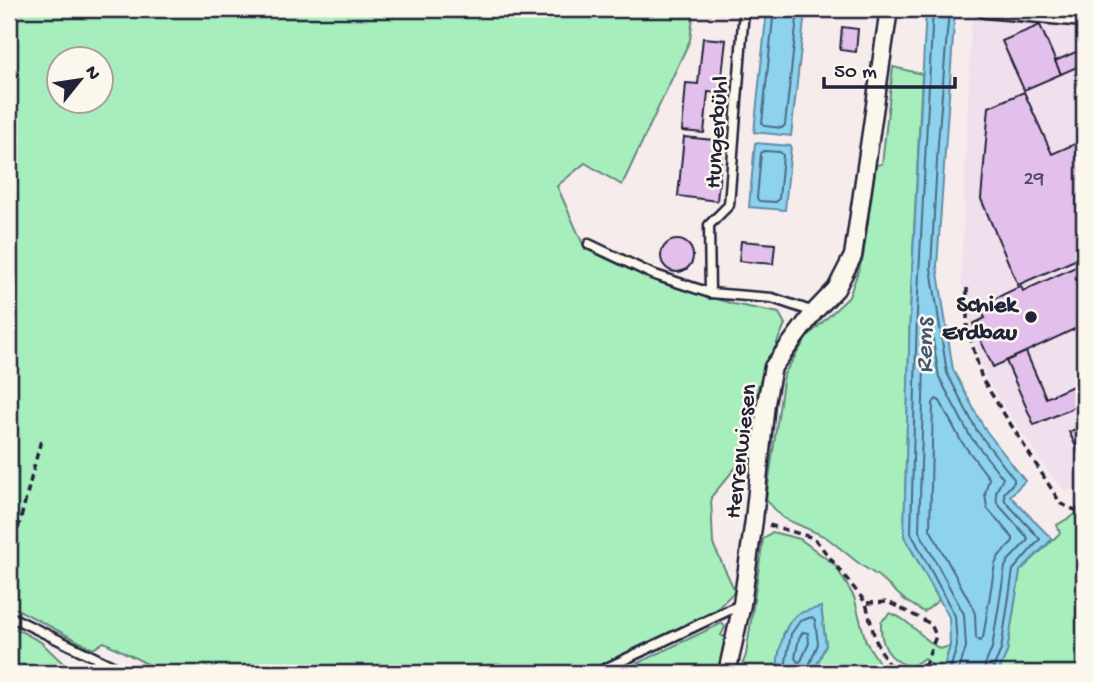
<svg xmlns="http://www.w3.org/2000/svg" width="1093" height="682" font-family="'Gochi Hand',sans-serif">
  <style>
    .built { fill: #f0dfec }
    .green { fill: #a6efbc; stroke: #64887c; stroke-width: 2; fill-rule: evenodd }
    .water { fill: #8dd3ee; stroke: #628ca6; stroke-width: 2 }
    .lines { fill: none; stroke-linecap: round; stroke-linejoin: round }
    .shore { stroke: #4d6983; stroke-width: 2 }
    .building { fill: #e2c0eb; stroke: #22223b; stroke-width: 2 }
    .lane-casing { stroke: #22223b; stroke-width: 13 }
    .street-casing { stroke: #22223b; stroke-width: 21 }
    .path { stroke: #22223b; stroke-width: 3.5; stroke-dasharray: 7 5; stroke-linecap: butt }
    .lane { stroke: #fbf7ec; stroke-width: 8 }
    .street { stroke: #fbf7ec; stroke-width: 16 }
    .poi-dot { fill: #22223b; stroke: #fbf7ec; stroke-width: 2.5 }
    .labels { text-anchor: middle; stroke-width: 5; stroke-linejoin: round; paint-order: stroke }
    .number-label { font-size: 21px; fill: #524a67 }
    .street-label { font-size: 24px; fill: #22223b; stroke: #fbf7ec }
    .poi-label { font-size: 24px; font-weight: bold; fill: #22223b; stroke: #fbf7ec; text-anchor: end }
    .water-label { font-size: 26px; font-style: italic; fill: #425771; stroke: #fbf7ec }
  </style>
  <rect width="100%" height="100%" fill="#f6ecec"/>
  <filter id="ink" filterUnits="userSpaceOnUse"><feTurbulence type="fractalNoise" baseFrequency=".0143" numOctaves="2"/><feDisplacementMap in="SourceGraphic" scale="14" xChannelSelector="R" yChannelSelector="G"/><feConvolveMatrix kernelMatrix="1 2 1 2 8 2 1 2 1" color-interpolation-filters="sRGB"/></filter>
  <g filter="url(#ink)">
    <polygon class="built" points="977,9 1084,9 1084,487 1067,491 1051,476 987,380 971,331 961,279 971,26"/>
    <g class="green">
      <path d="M9 9H694L690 40 622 185 585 163 557 186 585 249 653 280 733 304 779 313 785 324 758 387 752 448 711 497 713 544 735 591 710 616 589 673H158L157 669 104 642 93 649 9 605ZM60 60H102V102H60Z"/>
      <polygon points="893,67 922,74 910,312 904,536 939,600 924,612 906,601 878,576 861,565 826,537 783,518 766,500 784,374 807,337 849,297 863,257 876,165 882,164"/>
      <polygon points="1084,509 1084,673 998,673 1007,652 1020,571 1060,533 1057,525"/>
      <polygon points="772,532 800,539 835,565 854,597 866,642 880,664 894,673 813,673 826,645 821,607 784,631 777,667 778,673 739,673 746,655 763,539"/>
      <path d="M890 613C909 619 922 639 940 649L950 646 942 673H927L929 672 931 664 924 658 911 667C888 660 880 645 881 622Z"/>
      <polygon points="722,623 725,627 721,635 731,641 723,673 617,673"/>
      <polygon points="9,625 41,642 73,673 9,673"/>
    </g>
    <g class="water">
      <polygon points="767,9 805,12 791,136 754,132"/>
      <polygon points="926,9 955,9 937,266 953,370 984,428 1025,481 1010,496 1052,539 1020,571 1007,652 998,673 942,673 950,646 949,617 904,536 910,312"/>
      <polygon points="755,143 791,146 785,210 749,207"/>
      <path d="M821 607 826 645 813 673H778C776 659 783 626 795 616 801 611 814 609 821 607Z"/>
    </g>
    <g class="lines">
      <g class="shore">
        <polyline points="774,9 762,123 765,126 782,128 785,125 797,18 795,9"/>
        <polyline points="933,9 917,313 911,533 955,616 957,646 949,673"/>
        <polyline points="949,9 938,143 931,268 947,373 977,431 1014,479 1014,482 1004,493 1005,501 1040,539 1013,570 1001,650 993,668 993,673"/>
        <polygon points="764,151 780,152 783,155 779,199 776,202 759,201 757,198 761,153"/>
        <polygon points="936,399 940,401 961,441 989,478 985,494 987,508 1013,538 1013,541 999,556 995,564 983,638 980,641 976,638 975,614 972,606 930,529 933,403"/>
        <polygon points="803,632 808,633 809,643 801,661 798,662 795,658 799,638"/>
        <polyline points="784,673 791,634 800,621 812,617 815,620 818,644 808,668 807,673"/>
        <polyline points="958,673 966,647 964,614 919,531 925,334 928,331 932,334 939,377 970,436 1003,478 996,492 997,503 1028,538 1027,541 1008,561 1005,567 992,648 985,665 984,673"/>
      </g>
    </g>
    <g class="building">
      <polygon points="1040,25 1061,74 1024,90 1002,41"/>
      <polygon points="842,27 858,29 856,52 840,50"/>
      <polygon points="703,38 726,40 720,93 708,92 704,133 682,131 686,83 698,84"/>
      <polygon points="1078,51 1084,64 1061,74 1055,61"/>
      <polygon points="1024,92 1052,154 1084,140 1084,256 1018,285 981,199 989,107"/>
      <polygon points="684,137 723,141 717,201 678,196"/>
      <circle cx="677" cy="256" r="16"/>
      <polygon points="741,241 775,244 773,264 739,261"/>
      <polygon points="1084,263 1084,311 1076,315 1081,326 993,367 973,324 985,318 979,306 1021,286 1023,291"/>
      <polygon points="1026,352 1046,398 1084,381 1084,403 1034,425 1006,361"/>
      <polygon points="1084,425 1084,463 1069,432"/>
    </g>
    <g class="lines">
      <g class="lane-casing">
        <g id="lane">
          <polyline points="589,244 652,274 710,293 772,298 814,312"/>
          <polyline points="710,293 709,225 729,205 744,9"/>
          <polyline points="9,616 127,673"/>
          <polyline points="596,673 742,604"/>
        </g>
      </g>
      <g class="street-casing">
        <g id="street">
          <polyline points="985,9 1084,18"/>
          <polyline points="727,673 742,604 754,520 766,403 773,367 814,312 836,289 853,256 889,9"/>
        </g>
      </g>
      <g class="path">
        <polyline points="967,288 967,326 982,379 1061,504 1075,510 1084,505"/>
        <polyline points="769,525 814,538 866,603 875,639 888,664 907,673 925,665"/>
        <polyline points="9,564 41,440"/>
        <polyline points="867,603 888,602 931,624 936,636 925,665 920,673"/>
      </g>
      <use href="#lane" class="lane"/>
      <use href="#street" class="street"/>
    </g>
  </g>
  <circle class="poi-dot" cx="1031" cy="317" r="7"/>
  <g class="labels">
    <g class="number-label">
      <text x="1034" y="184">29</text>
    </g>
    <g class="street-label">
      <text transform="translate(715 132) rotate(-86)" y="8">Hungerbühl</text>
      <text transform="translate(739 451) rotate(-83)" y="8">Herrenwiesen</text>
    </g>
    <g class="poi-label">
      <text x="1017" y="311">Schiek<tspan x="1017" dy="28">Erdbau</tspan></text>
    </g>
    <g class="water-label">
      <text transform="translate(922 346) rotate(-90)" y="9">Rems</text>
    </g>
  </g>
  <rect width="1093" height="682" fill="none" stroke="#fbf7ec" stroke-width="35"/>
  <rect x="18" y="18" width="1058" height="647" fill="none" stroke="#22223b" stroke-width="2.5" filter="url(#ink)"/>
  <g transform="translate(80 80) rotate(60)"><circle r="33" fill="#fbf7ec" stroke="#a4a2a5" stroke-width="2"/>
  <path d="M0-5L12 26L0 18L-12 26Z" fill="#22223b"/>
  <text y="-10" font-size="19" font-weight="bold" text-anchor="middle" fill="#22223b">N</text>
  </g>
  <path d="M824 77v10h131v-10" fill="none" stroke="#22223b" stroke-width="3.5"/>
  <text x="834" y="77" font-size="21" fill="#22223b" stroke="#fbf7ec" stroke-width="5" paint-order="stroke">50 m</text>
</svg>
